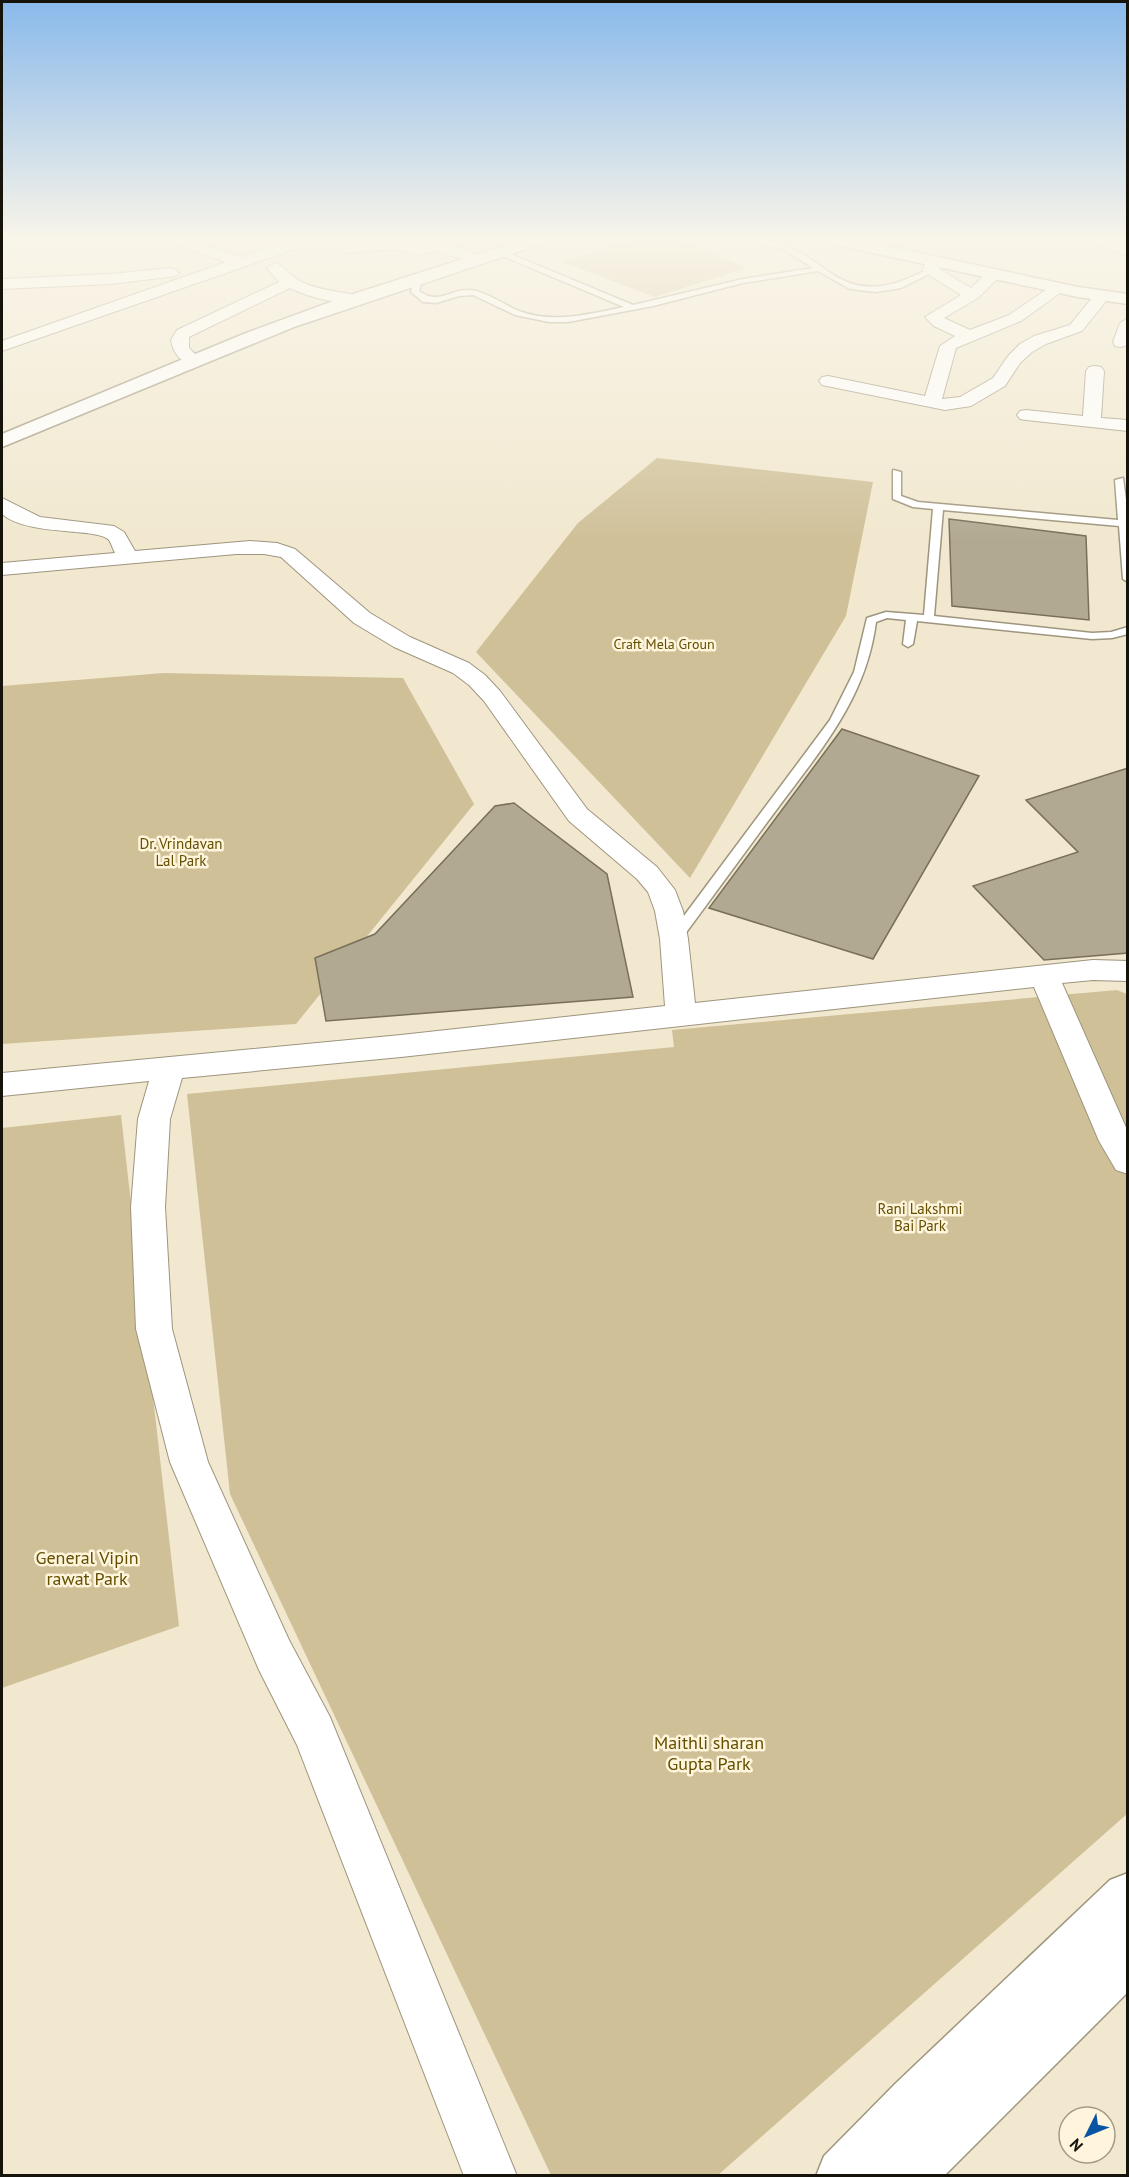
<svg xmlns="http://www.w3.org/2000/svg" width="1129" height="2177" font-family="'PT Sans',sans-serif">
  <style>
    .green { fill: #cfc098 }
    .building { fill: #b1a991; stroke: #787059; stroke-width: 1.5 }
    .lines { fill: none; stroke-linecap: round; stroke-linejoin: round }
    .lane-casing { stroke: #9e957e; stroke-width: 3 }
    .street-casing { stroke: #9e957e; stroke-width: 2 }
    .secondary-casing { stroke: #9e957e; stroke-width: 3 }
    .lane { fill: #fff; fill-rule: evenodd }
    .street { fill: #fff; fill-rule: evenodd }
    .secondary { fill: #fff; fill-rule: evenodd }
    .labels { text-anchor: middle; stroke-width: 5; stroke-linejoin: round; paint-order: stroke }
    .far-park-label { font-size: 14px; fill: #634e01; stroke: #fef5dc }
    .park-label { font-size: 15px; fill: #634e01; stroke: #fef5dc }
    .near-park-label { font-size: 18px; fill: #634e01; stroke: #fef5dc }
  </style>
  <rect width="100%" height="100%" fill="#f1e8cf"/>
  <g class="green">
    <polygon points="640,237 673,237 747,268 655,297 562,262"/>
    <polygon points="657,458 873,482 846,616 690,878 476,652 578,523"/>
    <polygon points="164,673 403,678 474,804 296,1024 2,1044 2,686"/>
    <polygon points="1117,990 1127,994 1127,1814 718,2175 551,2175 230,1494 187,1094 674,1047 672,1030"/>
    <polygon points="121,1115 179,1626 2,1688 2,1128"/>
  </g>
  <g class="building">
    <polygon points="949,519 1086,536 1089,620 952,606"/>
    <polygon points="842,729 979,776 873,959 709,908"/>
    <polygon points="1128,768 1128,953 1044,960 973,886 1078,852 1026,800"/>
    <polygon points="514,803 607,874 633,997 326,1021 315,958 375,934 495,806"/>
  </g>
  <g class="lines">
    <g class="lane-casing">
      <g id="lane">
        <path d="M733 237C754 237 777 241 797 251 809 257 820 266 832 274 865 296 896 286 928 269L935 271 901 288 876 292 850 289 818 271 743 283 653 306 568 322H549L515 315 473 295 459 296 436 303 423 302 411 292 415 278 419 276 423 278 419 291C441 307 453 285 476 291 491 295 505 305 519 311 554 324 589 314 624 307L498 254 501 250 633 305 743 279 813 268 785 250Z"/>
        <path d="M893 470 901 472V496L918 502 1118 520 1115 480 1123 478 1128 514V582L1123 579 1119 526 943 510 934 616 1092 633 1111 632 1128 627V634L1112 638 1092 639 917 621 913 644 908 647 903 644 906 620 887 618 876 622C866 700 819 752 774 813 742 856 711 899 679 942H669L667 939 669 936 830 720 854 672 867 618 886 612 924 615 933 509 913 507 893 499Z"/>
      </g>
    </g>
    <g class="street-casing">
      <g id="street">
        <polygon points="158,237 180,237 241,257 301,237 340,237 351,244 394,240 418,246 435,243 454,246 484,256 487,259 479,264 435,251 417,255 393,249 348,253 323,237 321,240 2,351 2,341 226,262 160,240"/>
        <polygon points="1078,237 1100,237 1128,247 1128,256 1080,240"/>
        <path d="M936 256 944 261 939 269 971 288 989 271H999L1002 274 978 298 944 318 970 330 1009 315 1053 285 1059 283 1067 288 1021 321 956 348 942 399 960 397 993 378 1008 356 1020 344 1034 336 1070 325 1096 293 1102 291 1110 296 1082 331 1046 344 1032 352 1020 363 1005 386 971 406 945 410 822 385 819 381 822 377 828 376 925 396 940 346 955 336 934 326 925 317 961 295 923 271C923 264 929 258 936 256Z"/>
        <path d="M275 263C285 266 292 278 302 282 320 291 340 291 359 296L361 299C351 310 303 295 290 288L189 337V348L201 360 198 364C183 367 173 353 171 340L177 330 279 282 267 268Z"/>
        <polygon points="171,268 176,270 179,273 176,276 111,284 2,289 2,279 111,274"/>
        <polygon points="1128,318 1128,345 1121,347 1115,346 1113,342 1120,323"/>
        <polygon points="1095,366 1101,367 1104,371 1101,418 1128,420 1128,431 1026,420 1020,419 1017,415 1020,411 1026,410 1083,416 1086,371 1089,367"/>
        <path d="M2 498 40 517 114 526 124 532 135 551 250 541 277 543 295 549 370 613 410 637 469 663 485 675 500 691 587 809 657 867 675 890 683 911 688 939 695 1003 1093 960 1128 961V981L1093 980 1062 983 1128 1132V1174L1116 1170 1099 1141 1034 987 401 1057 182 1078 170 1119 165 1207 172 1329 208 1462 289 1640 330 1717 517 2176H464L297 1745 259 1670 170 1462 136 1329 131 1207 138 1119 149 1081 2 1096V1073L401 1035 665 1006 660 939 655 911 648 892 637 879 569 821 484 701 469 685 453 673 394 647 354 623 281 557 264 554H236L2 575V563L115 553C113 549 111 543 109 540 97 527 29 537 2 514Z"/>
      </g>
    </g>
    <g class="secondary-casing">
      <g id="secondary">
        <polygon points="531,237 555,237 553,240 294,327 2,447 2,434 246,333 347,296"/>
        <polygon points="815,237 845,237 1078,287 1128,294 1128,304 1078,297 822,242"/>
        <polygon points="1128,1873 1128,1992 944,2176 816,2176 824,2156 896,2083 1110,1880"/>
      </g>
    </g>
    <use href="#lane" class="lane"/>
    <use href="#street" class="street"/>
    <use href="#secondary" class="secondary"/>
  </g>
  <linearGradient id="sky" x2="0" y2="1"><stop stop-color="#89b9eb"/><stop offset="0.44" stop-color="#f9f5e9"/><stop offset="1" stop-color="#f9f5e9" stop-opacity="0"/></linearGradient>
  <rect width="1129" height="542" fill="url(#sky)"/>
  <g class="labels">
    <g class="far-park-label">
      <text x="664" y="649">Craft Mela Groun</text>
    </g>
    <g class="park-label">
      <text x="181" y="849">Dr. Vrindavan<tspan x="181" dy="17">Lal Park</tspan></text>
      <text x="920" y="1214">Rani Lakshmi<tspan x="920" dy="17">Bai Park</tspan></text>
    </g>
    <g class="near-park-label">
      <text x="87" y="1564">General Vipin<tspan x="87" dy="21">rawat Park</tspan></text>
      <text x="709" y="1749">Maithli sharan<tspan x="709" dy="21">Gupta Park</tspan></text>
    </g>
  </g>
  <rect width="1129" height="2177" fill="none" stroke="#16130a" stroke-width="6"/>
  <g transform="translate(1087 2135) rotate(227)"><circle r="28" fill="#fef5dc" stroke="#a19b88" stroke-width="1.5"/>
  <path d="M0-4.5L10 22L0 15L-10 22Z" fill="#0955a4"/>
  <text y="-9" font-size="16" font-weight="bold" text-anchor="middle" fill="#16130a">N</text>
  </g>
</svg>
